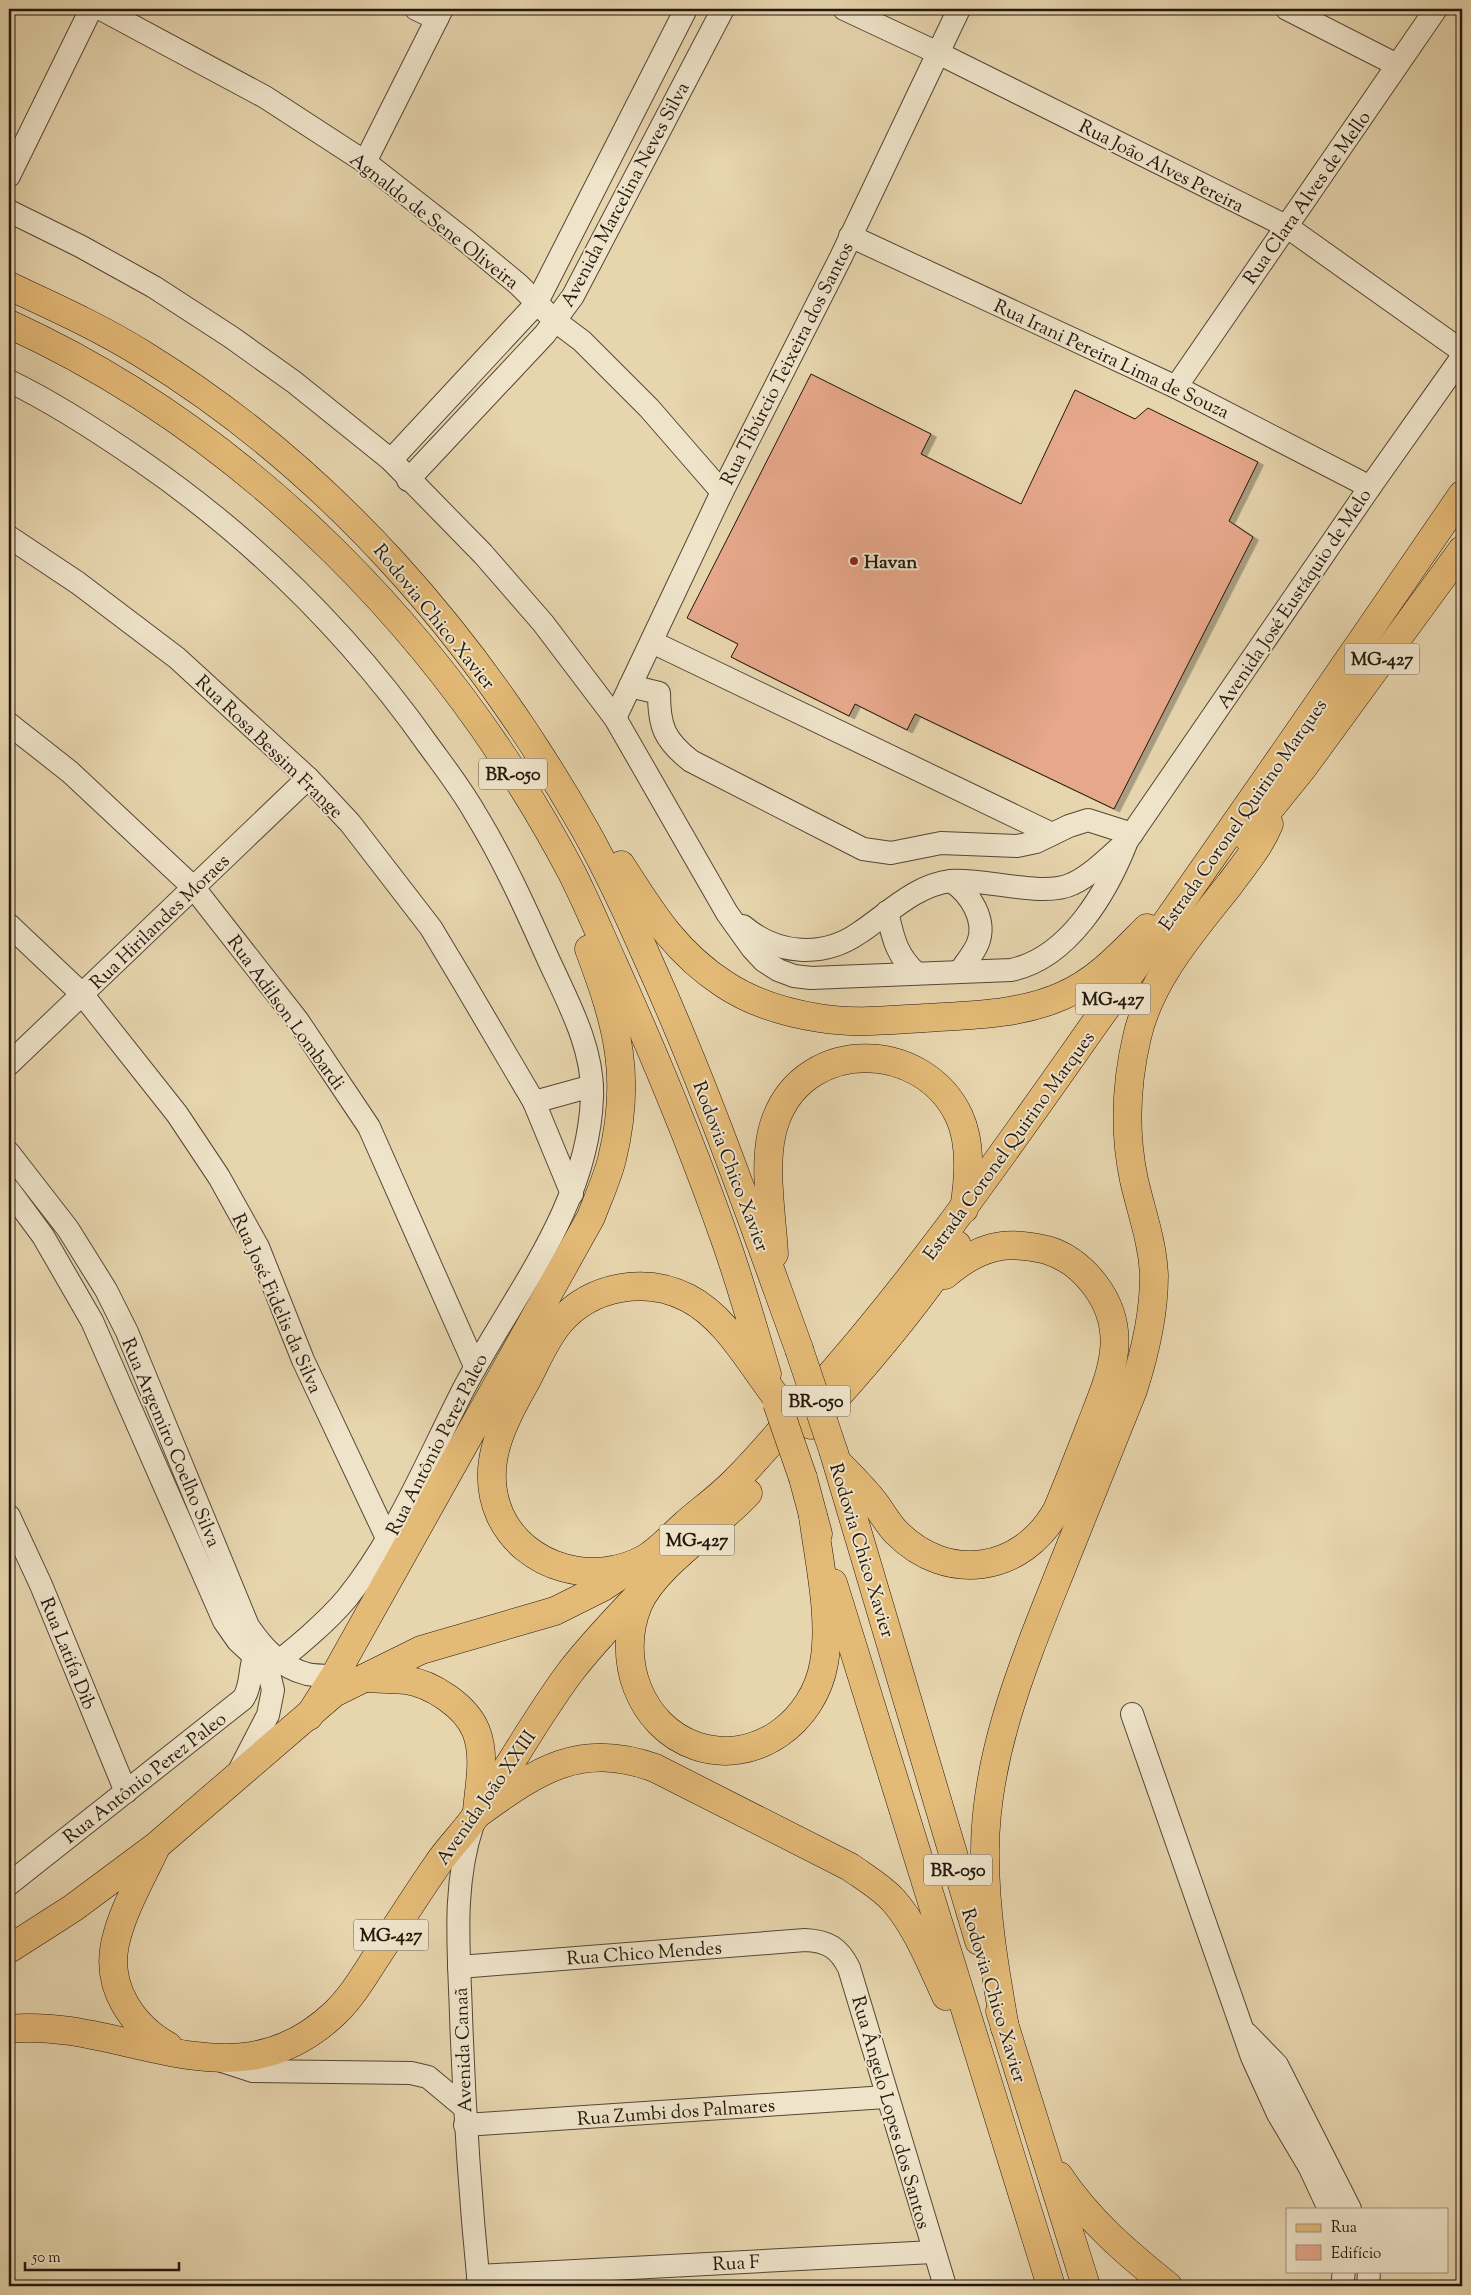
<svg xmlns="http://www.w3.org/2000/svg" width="1471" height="2295" font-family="'Sorts Mill Goudy',serif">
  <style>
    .building { fill: #e6a78a; stroke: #23170d; filter: url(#shadow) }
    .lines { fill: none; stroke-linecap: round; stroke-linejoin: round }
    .minor-casing { stroke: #544635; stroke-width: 24 }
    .major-casing { stroke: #23170d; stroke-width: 29 }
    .highway-casing { stroke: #23170d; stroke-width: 29 }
    .minor { stroke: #efe4ca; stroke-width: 22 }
    .major { stroke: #e4ba77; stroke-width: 28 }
    .highway { stroke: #e4ba77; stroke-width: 28 }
    .highway-bridge-casing { stroke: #23170d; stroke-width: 29; stroke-linecap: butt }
    .highway-bridge { stroke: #e4ba77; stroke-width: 28 }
    .poi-dot { fill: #8f2418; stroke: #efe4ca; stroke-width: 2 }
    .labels { text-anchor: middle; stroke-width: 4; stroke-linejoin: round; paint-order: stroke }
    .shield { fill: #efe4ca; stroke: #605446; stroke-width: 1 }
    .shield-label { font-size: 18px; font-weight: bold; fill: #23170d }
    .street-label { font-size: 19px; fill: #23170d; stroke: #efe4ca }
    .poi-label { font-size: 19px; font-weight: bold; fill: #23170d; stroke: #efe4ca; text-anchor: start }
  </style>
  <defs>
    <filter id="shadow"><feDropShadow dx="5.5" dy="3" stdDeviation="0" flood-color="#0004"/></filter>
  </defs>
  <rect width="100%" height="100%" fill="#e7d5ae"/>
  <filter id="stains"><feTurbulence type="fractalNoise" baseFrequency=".004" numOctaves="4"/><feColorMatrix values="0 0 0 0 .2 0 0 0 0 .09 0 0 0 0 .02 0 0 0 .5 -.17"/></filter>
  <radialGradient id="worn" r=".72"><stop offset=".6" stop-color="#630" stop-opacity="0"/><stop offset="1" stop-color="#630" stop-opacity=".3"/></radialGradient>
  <polygon class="building" points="811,374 931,434 921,454 1021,504 1075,390 1135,419 1148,408 1258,462 1229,521 1253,537 1114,809 915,714 907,730 855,704 849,716 731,657 738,644 687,618"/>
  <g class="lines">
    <g class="minor-casing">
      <g id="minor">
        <polyline points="101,9 265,97 365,162 466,241 519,285 554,320 582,341 649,408 722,492"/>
        <polyline points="416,9 437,19"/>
        <polyline points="844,9 938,53 1286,226 1462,351"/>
        <polyline points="1287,9 1397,65"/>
        <polyline points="365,162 442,9"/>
        <polyline points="9,176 91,9"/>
        <path d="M9 211 80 246 154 287 231 337 294 382 391 460 483 554 543 623 615 718 727 913 752 948 764 961 778 970 794 976 811 978 1011 970C1069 958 1107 892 1127 841L1370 487 1462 357"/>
        <polyline points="850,236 1176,387 1370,487"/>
        <path d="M9 381C55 403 99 432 141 461 254 539 350 634 429 746 445 768 462 790 475 813 502 857 524 905 545 952 565 997 594 1046 592 1097 588 1209 511 1297 462 1392 427 1461 396 1537 347 1598 328 1621 293 1651 268 1669"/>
        <polyline points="1176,387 1436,9"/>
        <polyline points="391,460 536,304 686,9"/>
        <polyline points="408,480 545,334 573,296 723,9"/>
        <polyline points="9,537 78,583 177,658 308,778 350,823 431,928 464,983 534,1102 572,1194"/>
        <polyline points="652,642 1052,834"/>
        <path d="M630 686 659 693C659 726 664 740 691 761L863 849 891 853 941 843 1017 846 1036 842 1069 826 1088 820 1132 834"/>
        <polyline points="615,718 722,492 841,257 959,9"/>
        <polyline points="9,724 70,772 194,888 298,1021 369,1127 475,1366"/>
        <path d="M951 881C970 893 987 920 978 943 974 953 966 962 961 970"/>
        <path d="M887 912C893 937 896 955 916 973"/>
        <polyline points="9,925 82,994 177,1114 219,1177 258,1247 303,1360 387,1538"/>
        <path d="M743 926C777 955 823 958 859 933 888 914 915 885 951 881 984 878 1043 898 1072 884 1092 875 1110 856 1126 842"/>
        <polyline points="9,1064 308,778"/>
        <polyline points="534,1102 592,1086"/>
        <path d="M9 1153 68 1229 106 1290 127 1332 248 1626C263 1648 280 1667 307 1674 321 1677 336 1675 350 1677"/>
        <polyline points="9,1190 43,1236 92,1321 224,1621 238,1641 268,1669 273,1690 268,1715 239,1771"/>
        <polyline points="9,1516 41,1585 126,1792"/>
        <polyline points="1132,1714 1252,2057 1278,2114 1310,2168 1329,2209"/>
        <path d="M473 1824C452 1886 459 1950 461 2015 464 2105 470 2196 479 2286"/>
        <path d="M9 1884 243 1699C254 1683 247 1661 260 1648"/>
        <path d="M459 1967 805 1940C828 1941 839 1948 849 1968L945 2286"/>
        <polyline points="1247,2034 1277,2065 1350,2209"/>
        <polyline points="216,2059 253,2071 411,2073 428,2077 464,2107"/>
        <polyline points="465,2125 886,2097"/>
        <polyline points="478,2276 933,2252"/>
        <polyline points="1342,2286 1344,2271"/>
        <polyline points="1368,2286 1369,2271"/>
      </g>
    </g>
    <g class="major-casing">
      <g id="major">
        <path d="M367 1678C380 1679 393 1679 406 1680 432 1684 466 1706 476 1731 486 1756 479 1786 477 1811"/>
        <path d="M155 1849C141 1879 122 1911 115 1944 106 1987 132 2026 168 2046"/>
        <polyline points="9,1949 73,1908 155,1847 334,1693 421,1650 555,1611 603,1587 637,1564"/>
        <path d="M9 2029C91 2020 173 2068 251 2056 283 2051 312 2035 335 2013 352 1997 364 1976 377 1956 397 1926 416 1895 437 1865 449 1847 465 1832 477 1814 510 1767 537 1716 571 1671 594 1641 621 1614 647 1586"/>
      </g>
    </g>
    <g class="highway-casing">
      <g id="highway">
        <path d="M9 286C54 307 101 328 144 355 331 470 476 638 584 828 609 872 630 918 650 964 707 1090 752 1220 799 1349"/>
        <path d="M9 324C250 434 449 639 572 873 587 903 600 934 614 965 655 1056 694 1150 727 1245 742 1288 754 1331 767 1374"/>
        <polyline points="1247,837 1302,769 1462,550"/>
        <path d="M621 865C651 912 675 952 724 984 751 1002 787 1013 819 1018 854 1024 890 1020 925 1018 971 1015 1019 1015 1062 996 1097 981 1121 954 1147 928"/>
        <path d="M774 1254C772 1214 761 1157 776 1119 807 1037 923 1040 959 1116 972 1144 969 1179 964 1209"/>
        <path d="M774 1394C749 1361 725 1317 688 1298 645 1276 591 1286 560 1322 545 1339 536 1363 525 1383 502 1424 479 1467 500 1515 525 1569 595 1587 646 1558 659 1550 672 1536 684 1525 701 1510 721 1496 737 1479 763 1453 786 1424 811 1397 916 1280 1005 1151 1096 1022 1220 848 1341 671 1462 495"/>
        <path d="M811 1425C865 1367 913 1310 957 1245"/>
        <polyline points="834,1453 979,1941"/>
        <path d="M840 1465C852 1477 863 1488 874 1502 881 1511 888 1524 896 1532 947 1584 1022 1573 1057 1510 1069 1482 1080 1453 1091 1425 1110 1376 1131 1333 1095 1285 1082 1268 1067 1256 1047 1250 1004 1239 978 1247 945 1275"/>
        <polyline points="803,1478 818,1534"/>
        <path d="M748 1493C718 1526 654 1566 638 1605 616 1658 639 1726 696 1746 755 1766 814 1722 824 1663 832 1618 819 1562 813 1516"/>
        <polyline points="833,1583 1051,2286"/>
        <path d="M309 1716 335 1675 591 1217C598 1198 607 1179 612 1159 632 1077 618 1026 589 949"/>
        <path d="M476 1815C536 1772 578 1740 655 1768L850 1867C864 1877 881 1887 893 1900 917 1927 931 1964 946 1996"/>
        <polyline points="1000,2011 1086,2286"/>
        <path d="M1005 2028C995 1971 985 1913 985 1855 984 1757 1024 1662 1060 1572 1084 1512 1108 1451 1133 1390 1145 1353 1154 1315 1154 1276 1153 1243 1141 1211 1134 1180 1124 1133 1126 1084 1137 1037 1150 979 1194 930 1230 884 1244 865 1260 846 1269 824"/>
        <path d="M1059 2176C1088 2220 1127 2253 1168 2286"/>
      </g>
    </g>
    <use href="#minor" class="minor"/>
    <use href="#major" class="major"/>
    <use href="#highway" class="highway"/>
    <g class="highway-bridge-casing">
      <g id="highway-bridge">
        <polyline points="799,1349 834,1453"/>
        <polyline points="777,1403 803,1478"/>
      </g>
    </g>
    <use href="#highway-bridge" class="highway-bridge"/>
  </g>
  <circle class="poi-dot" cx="854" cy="561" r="5"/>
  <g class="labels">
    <g class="shield">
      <rect x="1344.5" y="643.5" width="75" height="31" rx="4"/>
      <rect x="479" y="758.5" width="68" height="31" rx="4"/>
      <rect x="1075.5" y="983.5" width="75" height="31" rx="4"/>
      <rect x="782" y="1385.5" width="68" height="31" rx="4"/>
      <rect x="659.5" y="1524.5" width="75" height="31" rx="4"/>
      <rect x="924" y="1854.5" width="68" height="31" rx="4"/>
      <rect x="353.5" y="1919.5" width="75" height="31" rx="4"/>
    </g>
    <g class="shield-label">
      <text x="1382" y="665">MG-427</text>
      <text x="513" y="780">BR-050</text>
      <text x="1113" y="1005">MG-427</text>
      <text x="816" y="1407">BR-050</text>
      <text x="697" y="1546">MG-427</text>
      <text x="958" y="1876">BR-050</text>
      <text x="391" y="1941">MG-427</text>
    </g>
    <g class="street-label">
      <text transform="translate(1162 165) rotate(27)" y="7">Rua João Alves Pereira</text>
      <text transform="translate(624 194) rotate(-62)" y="7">Avenida Marcelina Neves Silva</text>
      <text transform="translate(1306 197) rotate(-55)" y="7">Rua Clara Alves de Mello</text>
      <text transform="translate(435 220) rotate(38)" y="7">Agnaldo de Sene Oliveira</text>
      <text transform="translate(1112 358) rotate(25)" y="7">Rua Irani Pereira Lima de Souza</text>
      <text transform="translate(786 363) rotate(-63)" y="7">Rua Tibúrcio Teixeira dos Santos</text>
      <text transform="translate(1293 598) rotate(-56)" y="7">Avenida José Eustáquio de Melo</text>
      <text transform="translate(435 616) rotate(51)" y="7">Rodovia Chico Xavier</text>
      <text transform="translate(270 746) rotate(44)" y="7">Rua Rosa Bessim Frange</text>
      <text transform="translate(1242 814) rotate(-55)" y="7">Estrada Coronel Quirino Marques</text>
      <text transform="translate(159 921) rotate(-44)" y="7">Rua Hirilandes Moraes</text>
      <text transform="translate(287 1012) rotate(54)" y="7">Rua Adilson Lombardi</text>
      <text transform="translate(1008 1145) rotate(-54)" y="7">Estrada Coronel Quirino Marques</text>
      <text transform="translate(732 1166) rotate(69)" y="7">Rodovia Chico Xavier</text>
      <text transform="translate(278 1303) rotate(66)" y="7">Rua José Fidelis da Silva</text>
      <text transform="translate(172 1442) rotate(67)" y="7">Rua Argemiro Coelho Silva</text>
      <text transform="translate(436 1444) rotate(-63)" y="7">Rua Antônio Perez Paleo</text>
      <text transform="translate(863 1550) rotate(73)" y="7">Rodovia Chico Xavier</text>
      <text transform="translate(69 1653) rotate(68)" y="7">Rua Latifa Dib</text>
      <text transform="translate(144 1777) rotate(-38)" y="7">Rua Antônio Perez Paleo</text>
      <text transform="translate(485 1797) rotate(-55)" y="7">Avenida João XXIII</text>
      <text transform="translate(644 1952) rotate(-4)" y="7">Rua Chico Mendes</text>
      <text transform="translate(995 1995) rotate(73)" y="7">Rodovia Chico Xavier</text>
      <text transform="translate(462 2050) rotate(-92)" y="7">Avenida Canaã</text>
      <text transform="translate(676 2111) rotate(-4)" y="7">Rua Zumbi dos Palmares</text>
      <text transform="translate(892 2112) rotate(74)" y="7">Rua Ângelo Lopes dos Santos</text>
      <text transform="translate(736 2262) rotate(-3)" y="7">Rua F</text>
    </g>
    <g class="poi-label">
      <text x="864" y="568">Havan</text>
    </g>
  </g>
  <rect width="1471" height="2295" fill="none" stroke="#e7d5ae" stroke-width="30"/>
  <rect x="10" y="10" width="1451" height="2275" fill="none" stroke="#23170d" stroke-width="2.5"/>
  <rect x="15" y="15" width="1441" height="2265" fill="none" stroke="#23170d"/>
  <rect x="1286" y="2208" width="162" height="65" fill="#efe4ca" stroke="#9d927e"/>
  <rect x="1296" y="2224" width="25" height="8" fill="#e4ba77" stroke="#9d927e"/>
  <text x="1331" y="2232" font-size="15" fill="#23170d">Rua</text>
  <rect x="1296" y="2245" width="25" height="15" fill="#e6a78a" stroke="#9d927e"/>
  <text x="1331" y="2258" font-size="15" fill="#23170d">Edifício</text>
  <path d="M25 2262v8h154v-8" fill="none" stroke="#23170d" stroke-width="2.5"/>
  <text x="32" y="2262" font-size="15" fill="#23170d" stroke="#efe4ca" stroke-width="4" paint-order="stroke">50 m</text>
  <rect width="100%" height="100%" filter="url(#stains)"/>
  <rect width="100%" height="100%" fill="url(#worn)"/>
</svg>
